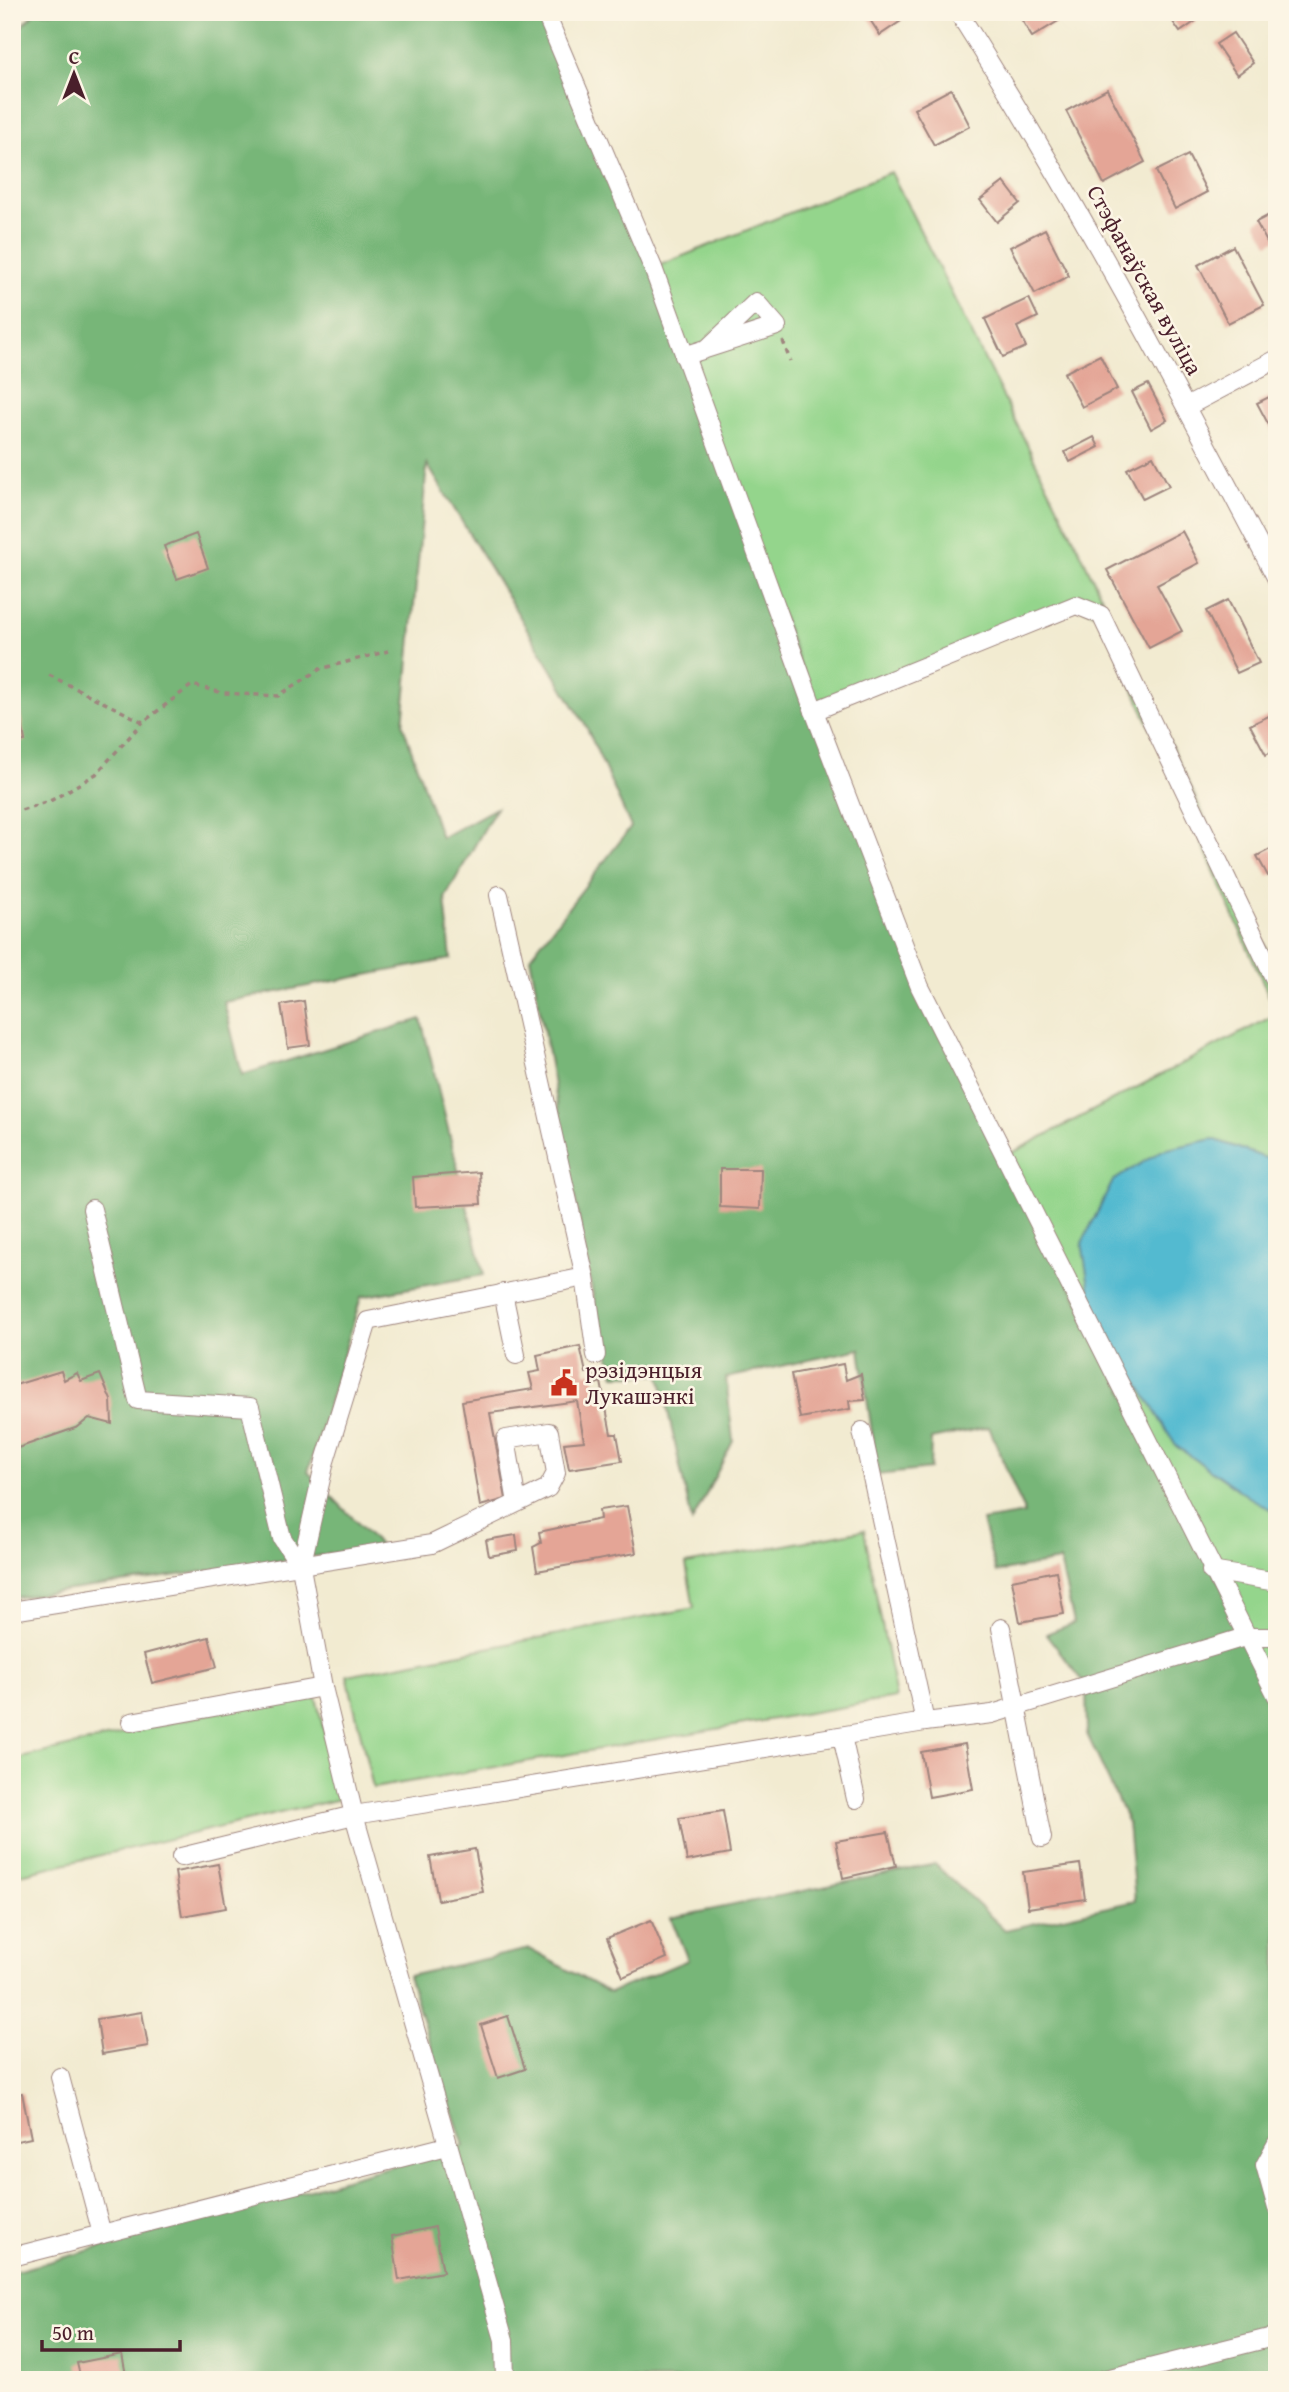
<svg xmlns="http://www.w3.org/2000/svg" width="1289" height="2392" font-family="'Gentium Book Plus',serif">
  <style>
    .green { fill: #94d58c; stroke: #6f7a5c; stroke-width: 2 }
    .forest { fill: #77b678; stroke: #606a52; stroke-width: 2 }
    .water { fill: #52bad0; stroke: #4e6c7e; stroke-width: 2 }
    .building { fill: #e4a596 }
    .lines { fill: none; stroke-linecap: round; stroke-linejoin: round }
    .minor-casing { stroke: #9e857e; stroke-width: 20 }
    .path { stroke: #9e857e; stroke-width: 3.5; stroke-dasharray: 5 5; stroke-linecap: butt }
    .minor { stroke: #fff; stroke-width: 18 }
    .labels { text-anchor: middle; stroke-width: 5; stroke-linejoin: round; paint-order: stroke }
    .street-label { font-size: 23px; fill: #4a1f2b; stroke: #fcf5e5 }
    .poi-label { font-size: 23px; fill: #4a1f2b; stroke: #fcf5e5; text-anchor: start }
  </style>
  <rect width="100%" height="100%" fill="#fcf5e5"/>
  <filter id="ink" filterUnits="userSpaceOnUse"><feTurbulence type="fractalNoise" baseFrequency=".0143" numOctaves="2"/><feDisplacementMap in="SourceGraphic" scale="14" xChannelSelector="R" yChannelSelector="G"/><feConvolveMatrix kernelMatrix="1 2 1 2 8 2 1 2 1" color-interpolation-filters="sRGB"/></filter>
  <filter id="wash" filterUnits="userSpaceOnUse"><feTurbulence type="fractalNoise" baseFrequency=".00686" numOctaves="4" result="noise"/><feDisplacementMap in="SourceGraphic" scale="28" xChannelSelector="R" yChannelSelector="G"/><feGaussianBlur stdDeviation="1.57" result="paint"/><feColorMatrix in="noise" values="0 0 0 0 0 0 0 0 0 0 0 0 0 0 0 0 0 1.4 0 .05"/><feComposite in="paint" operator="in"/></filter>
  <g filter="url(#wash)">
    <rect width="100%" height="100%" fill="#f2ebd1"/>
    <g class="green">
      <polygon points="891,172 1079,549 1277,971 1277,1703 1004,1157 1277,1014 1101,615 1076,605 814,711 653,268"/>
      <polygon points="864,1530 896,1698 373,1788 347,1675 694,1608 686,1564"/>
      <polygon points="314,1689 340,1799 12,1876 12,1760"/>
    </g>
    <polygon class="forest" points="36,12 545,12 653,268 920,987 1277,1696 1277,2143 1265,2165 1277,2208 1277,2380 13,2380 12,2272 464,2146 408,1976 529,1949 610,1993 688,1960 671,1918 935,1864 1005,1930 1135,1901 1128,1823 1087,1734 1086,1685 1046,1634 1074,1623 1060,1561 996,1572 982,1521 1025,1514 989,1427 931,1439 930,1469 878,1475 860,1349 726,1378 733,1441 692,1522 660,1375 615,1375 596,1311 530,957 631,827 586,726 427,464 403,725 441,838 496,808 445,898 451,959 224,1002 242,1075 421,1019 484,1275 361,1297 308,1472 381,1547 12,1598 12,35"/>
    <polygon class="water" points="1213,1139 1277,1162 1277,1513 1249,1497 1176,1446 1093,1310 1082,1243 1113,1181 1163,1150"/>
    <g id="blocks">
      <g class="building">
        <polygon points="865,12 895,12 901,21 880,35"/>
        <polygon points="1017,12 1073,12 1032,37"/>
        <polygon points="1181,12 1191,12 1196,21 1180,32 1171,19"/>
        <polygon points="1233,33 1253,63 1237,75 1216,44"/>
        <polygon points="951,89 970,126 934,145 914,109"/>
        <polygon points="1107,89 1145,162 1104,184 1066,111"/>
        <polygon points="1188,155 1207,192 1175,209 1156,171"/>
        <polygon points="1004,182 1020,203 997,222 980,200"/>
        <polygon points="1277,211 1277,239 1268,244 1256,222"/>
        <polygon points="1045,229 1069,276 1035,294 1010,247"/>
        <polygon points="1233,246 1264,305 1228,323 1198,265"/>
        <polygon points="1029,298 1038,317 1017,327 1026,347 1003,357 985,319"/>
        <polygon points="1100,355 1117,389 1082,407 1064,373"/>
        <polygon points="1148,384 1167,420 1151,429 1132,392"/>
        <polygon points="1277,393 1277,431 1273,433 1257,403"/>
        <polygon points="1094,437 1099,447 1070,462 1065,452"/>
        <polygon points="1153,456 1169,486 1143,499 1127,469"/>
        <polygon points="1182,531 1199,563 1157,585 1182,631 1149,648 1107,570"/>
        <polygon points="196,534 208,568 177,579 164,546"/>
        <polygon points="1228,600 1259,663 1237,673 1206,611"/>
        <polygon points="16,688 25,741 12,743 12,689"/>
        <polygon points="1277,712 1277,749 1266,755 1250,725"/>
        <polygon points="1272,848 1277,858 1277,872 1268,876 1257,856"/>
        <polygon points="304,1001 310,1045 288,1048 281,1005"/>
        <polygon points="720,1169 761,1169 760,1209 720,1207"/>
        <polygon points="479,1172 481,1204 415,1207 413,1177"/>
        <polygon points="580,1346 586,1373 593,1371 596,1384 601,1382 611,1434 617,1434 622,1461 569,1469 564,1443 584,1441 577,1401 490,1413 506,1499 480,1506 462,1401 533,1389 529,1373 540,1371 537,1355"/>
        <polygon points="843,1364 846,1380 861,1374 865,1400 849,1401 850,1409 800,1418 791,1374"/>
        <polygon points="61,1371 64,1380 77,1373 81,1381 100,1374 111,1400 112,1424 89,1418 78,1427 12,1450 12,1386"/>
        <polygon points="627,1506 636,1553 537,1571 533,1547 541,1543 539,1532 600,1519 599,1510"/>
        <polygon points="516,1535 518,1551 489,1556 486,1540"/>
        <polygon points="1056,1571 1064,1614 1020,1622 1012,1580"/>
        <polygon points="209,1637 217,1667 152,1683 144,1654"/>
        <polygon points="965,1744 973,1789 929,1797 921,1752"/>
        <polygon points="723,1811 730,1853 687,1861 679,1818"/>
        <polygon points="888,1832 896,1866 843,1878 836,1841"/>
        <polygon points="475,1849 483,1892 438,1900 430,1857"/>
        <polygon points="218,1864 226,1908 182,1916 175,1872"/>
        <polygon points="1080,1864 1085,1899 1028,1908 1023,1872"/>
        <polygon points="651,1920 667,1958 623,1977 607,1938"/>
        <polygon points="142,2012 148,2046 102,2054 97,2019"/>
        <polygon points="508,2016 525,2069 498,2078 481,2025"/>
        <polygon points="22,2093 31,2138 12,2142 12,2095"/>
        <polygon points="435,2227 443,2272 399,2280 392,2236"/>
        <polygon points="122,2354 127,2380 81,2380 77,2363"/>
      </g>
    </g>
  </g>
  <g filter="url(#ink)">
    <use href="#blocks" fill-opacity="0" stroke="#9e857e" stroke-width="2"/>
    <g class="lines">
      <g class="minor-casing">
        <g id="minor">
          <polyline points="545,12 653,268 814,711 920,987 1277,1696"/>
          <path d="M958 12C1075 196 1176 387 1277 579"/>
          <polyline points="684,356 777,326 756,302 708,348"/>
          <polyline points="1188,406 1277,359"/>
          <polyline points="814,711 1076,605 1101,615 1277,984"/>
          <polyline points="92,1209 138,1400 250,1407 282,1538 301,1567 323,1687 354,1815 504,2340 505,2380"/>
          <polyline points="585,1277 596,1355"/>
          <polyline points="503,1293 516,1355"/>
          <polyline points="862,1431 925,1722 992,1714 1245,1637 1277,1637"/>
          <polyline points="301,1567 325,1461 368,1321 585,1277 499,895"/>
          <polyline points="1211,1571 1277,1582"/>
          <polyline points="12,1611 432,1544 548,1488 556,1473 549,1432 506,1439 517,1503"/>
          <polyline points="1001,1628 1042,1838"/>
          <polyline points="131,1722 323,1687"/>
          <polyline points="842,1736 856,1799"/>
          <polyline points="181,1857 354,1815 925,1722"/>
          <polyline points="1277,2143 1265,2165 1277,2208"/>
          <polyline points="102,2234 447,2146"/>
          <polyline points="12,2257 102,2234 60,2077"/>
          <polyline points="1102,2380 1277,2336"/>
        </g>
      </g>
      <g class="path">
        <polyline points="783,341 790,361"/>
        <polyline points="49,675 143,722 192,685 223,693 278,696 320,669 388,651"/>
        <polyline points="12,813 52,800 96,774 143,722"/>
      </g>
      <use href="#minor" class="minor"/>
    </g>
  </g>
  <defs>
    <g id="civic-bare" transform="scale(2.1)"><path d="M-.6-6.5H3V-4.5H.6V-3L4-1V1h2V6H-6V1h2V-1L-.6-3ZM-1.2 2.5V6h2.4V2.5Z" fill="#c8321e" stroke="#fcf5e5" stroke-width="2.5" paint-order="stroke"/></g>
  </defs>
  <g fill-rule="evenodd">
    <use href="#civic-bare" x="564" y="1383"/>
  </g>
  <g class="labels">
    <g class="street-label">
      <text transform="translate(1145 280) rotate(61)" y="8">Стэфанаўская вуліца</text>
    </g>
    <g class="poi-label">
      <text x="585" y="1378">рэзідэнцыя<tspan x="585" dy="26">Лукашэнкі</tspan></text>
    </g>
  </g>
  <rect width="1289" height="2392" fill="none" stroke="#fcf5e5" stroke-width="42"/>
  <g transform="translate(74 74)" stroke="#fcf5e5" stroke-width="5" paint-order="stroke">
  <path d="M0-5L12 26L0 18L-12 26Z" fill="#4a1f2b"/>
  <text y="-10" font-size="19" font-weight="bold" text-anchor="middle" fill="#4a1f2b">С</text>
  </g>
  <path d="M42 2340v10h138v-10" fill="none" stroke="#4a1f2b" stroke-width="3.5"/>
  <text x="52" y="2340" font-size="21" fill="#4a1f2b" stroke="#fcf5e5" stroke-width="5" paint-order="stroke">50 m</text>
</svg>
